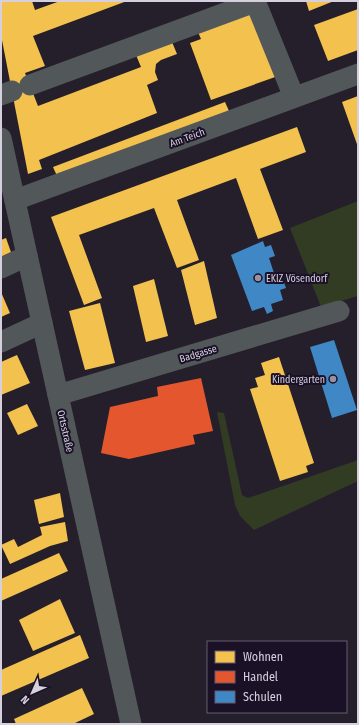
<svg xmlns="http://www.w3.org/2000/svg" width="359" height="725" font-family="'Fira Sans Condensed',sans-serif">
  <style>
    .green { fill: #313c22 }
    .homes { fill: #f2c14e }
    .shops { fill: #e4572e }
    .schools { fill: #3f88c5 }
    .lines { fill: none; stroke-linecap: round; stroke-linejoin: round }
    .minor { stroke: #525759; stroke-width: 21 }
    .poi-dot { fill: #9791a0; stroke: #1a1127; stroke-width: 1.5 }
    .labels { text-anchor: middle; stroke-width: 4; stroke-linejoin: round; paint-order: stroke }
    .street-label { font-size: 10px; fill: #d5cfde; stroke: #1a1127 }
    .poi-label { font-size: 10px; fill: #d5cfde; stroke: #1a1127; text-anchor: start }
  </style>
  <rect width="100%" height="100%" fill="#251f2c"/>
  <g class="green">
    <polygon points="358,201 358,296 321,307 290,228"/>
    <polygon points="217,412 224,413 242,495 248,498 358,460 358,481 254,530 240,516 235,505"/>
  </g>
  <g class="homes">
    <polygon points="1,1 32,1 35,10 60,1 127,1 33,36 45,66 25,73 38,106 141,67 136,55 172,42 177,54 161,60 156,64 155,72 158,80 147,85 157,113 39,160 42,169 28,174 1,35"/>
    <polygon points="306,1 334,1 309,11"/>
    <polygon points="254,9 278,76 211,100 190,43 201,39 197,30"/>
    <polygon points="358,9 358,50 328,61 314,25"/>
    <polygon points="358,96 358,147 342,102"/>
    <polygon points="225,102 229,111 57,176 53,167"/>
    <polygon points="297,127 306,152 260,169 283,230 258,239 236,178 177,200 199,260 177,268 154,208 79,235 102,298 84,305 51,217"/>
    <polygon points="6,238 12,255 1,260 1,240"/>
    <polygon points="204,261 217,318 195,325 181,270"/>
    <polygon points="154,279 168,336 146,342 133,286"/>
    <polygon points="1,292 10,313 1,317"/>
    <polygon points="100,303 115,363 85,370 69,311"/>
    <polygon points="17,355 30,383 1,395 1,362"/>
    <polygon points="279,357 314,463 306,466 308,472 280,481 250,389 258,387 255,378 265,375 261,363"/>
    <polygon points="27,404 38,426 18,435 7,413"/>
    <polygon points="60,493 64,517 39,524 34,500"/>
    <polygon points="65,522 68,541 50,546 10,564 1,545 14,539 18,547 42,535 40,527"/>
    <polygon points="59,553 68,571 1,601 1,579"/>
    <polygon points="60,599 75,633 33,651 19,620"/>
    <polygon points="80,635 89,658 1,696 1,670"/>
    <polygon points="82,688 94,714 73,724 16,724 14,719"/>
  </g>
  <polygon class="shops" points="201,378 213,431 193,435 195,444 129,459 101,453 110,407 158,396 157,387"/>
  <g class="schools">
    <polygon points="263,241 265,247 271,245 275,256 269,258 276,279 282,277 286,288 280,290 283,300 271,304 273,311 267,314 264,307 252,311 231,255"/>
    <polygon points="334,340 357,410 332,418 310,347"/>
  </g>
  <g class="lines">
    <g class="minor">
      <polyline points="255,1 294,97"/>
      <polyline points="30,85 255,2"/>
      <polyline points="1,95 12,91"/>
      <polyline points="1,138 131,724"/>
      <polyline points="15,200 358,74"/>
      <polyline points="1,268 27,256"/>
      <polyline points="1,342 42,323"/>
      <polyline points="58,395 339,311"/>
    </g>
  </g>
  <g class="poi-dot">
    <circle cx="258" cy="278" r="4"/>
    <circle cx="333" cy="379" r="4"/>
  </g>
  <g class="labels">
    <g class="street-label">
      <text transform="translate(187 137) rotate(-20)" y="4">Am Teich</text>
      <text transform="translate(198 353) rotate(-17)" y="4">Badgasse</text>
      <text transform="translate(66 431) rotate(77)" y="4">Ortsstraße</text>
    </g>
    <g class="poi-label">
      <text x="266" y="282">EKIZ Vösendorf</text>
      <text x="325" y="383" text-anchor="end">Kindergarten</text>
    </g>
  </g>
  <rect width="359" height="725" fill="none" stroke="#d5cfde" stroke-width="4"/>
  <rect x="207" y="641" width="140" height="72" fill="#1a1127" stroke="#655d70"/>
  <rect x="215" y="651" width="20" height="12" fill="#f2c14e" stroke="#655d70"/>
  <text x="243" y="661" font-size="12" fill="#d5cfde">Wohnen</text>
  <rect x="215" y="671" width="20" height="12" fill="#e4572e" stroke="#655d70"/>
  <text x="243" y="681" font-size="12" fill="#d5cfde">Handel</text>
  <rect x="215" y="691" width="20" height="12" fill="#3f88c5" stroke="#655d70"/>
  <text x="243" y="701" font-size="12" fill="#d5cfde">Schulen</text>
  <g transform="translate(32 693) rotate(225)" stroke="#1a1127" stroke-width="3" paint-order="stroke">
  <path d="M0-3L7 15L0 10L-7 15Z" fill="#d5cfde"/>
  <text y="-6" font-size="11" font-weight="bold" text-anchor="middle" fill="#d5cfde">N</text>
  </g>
</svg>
